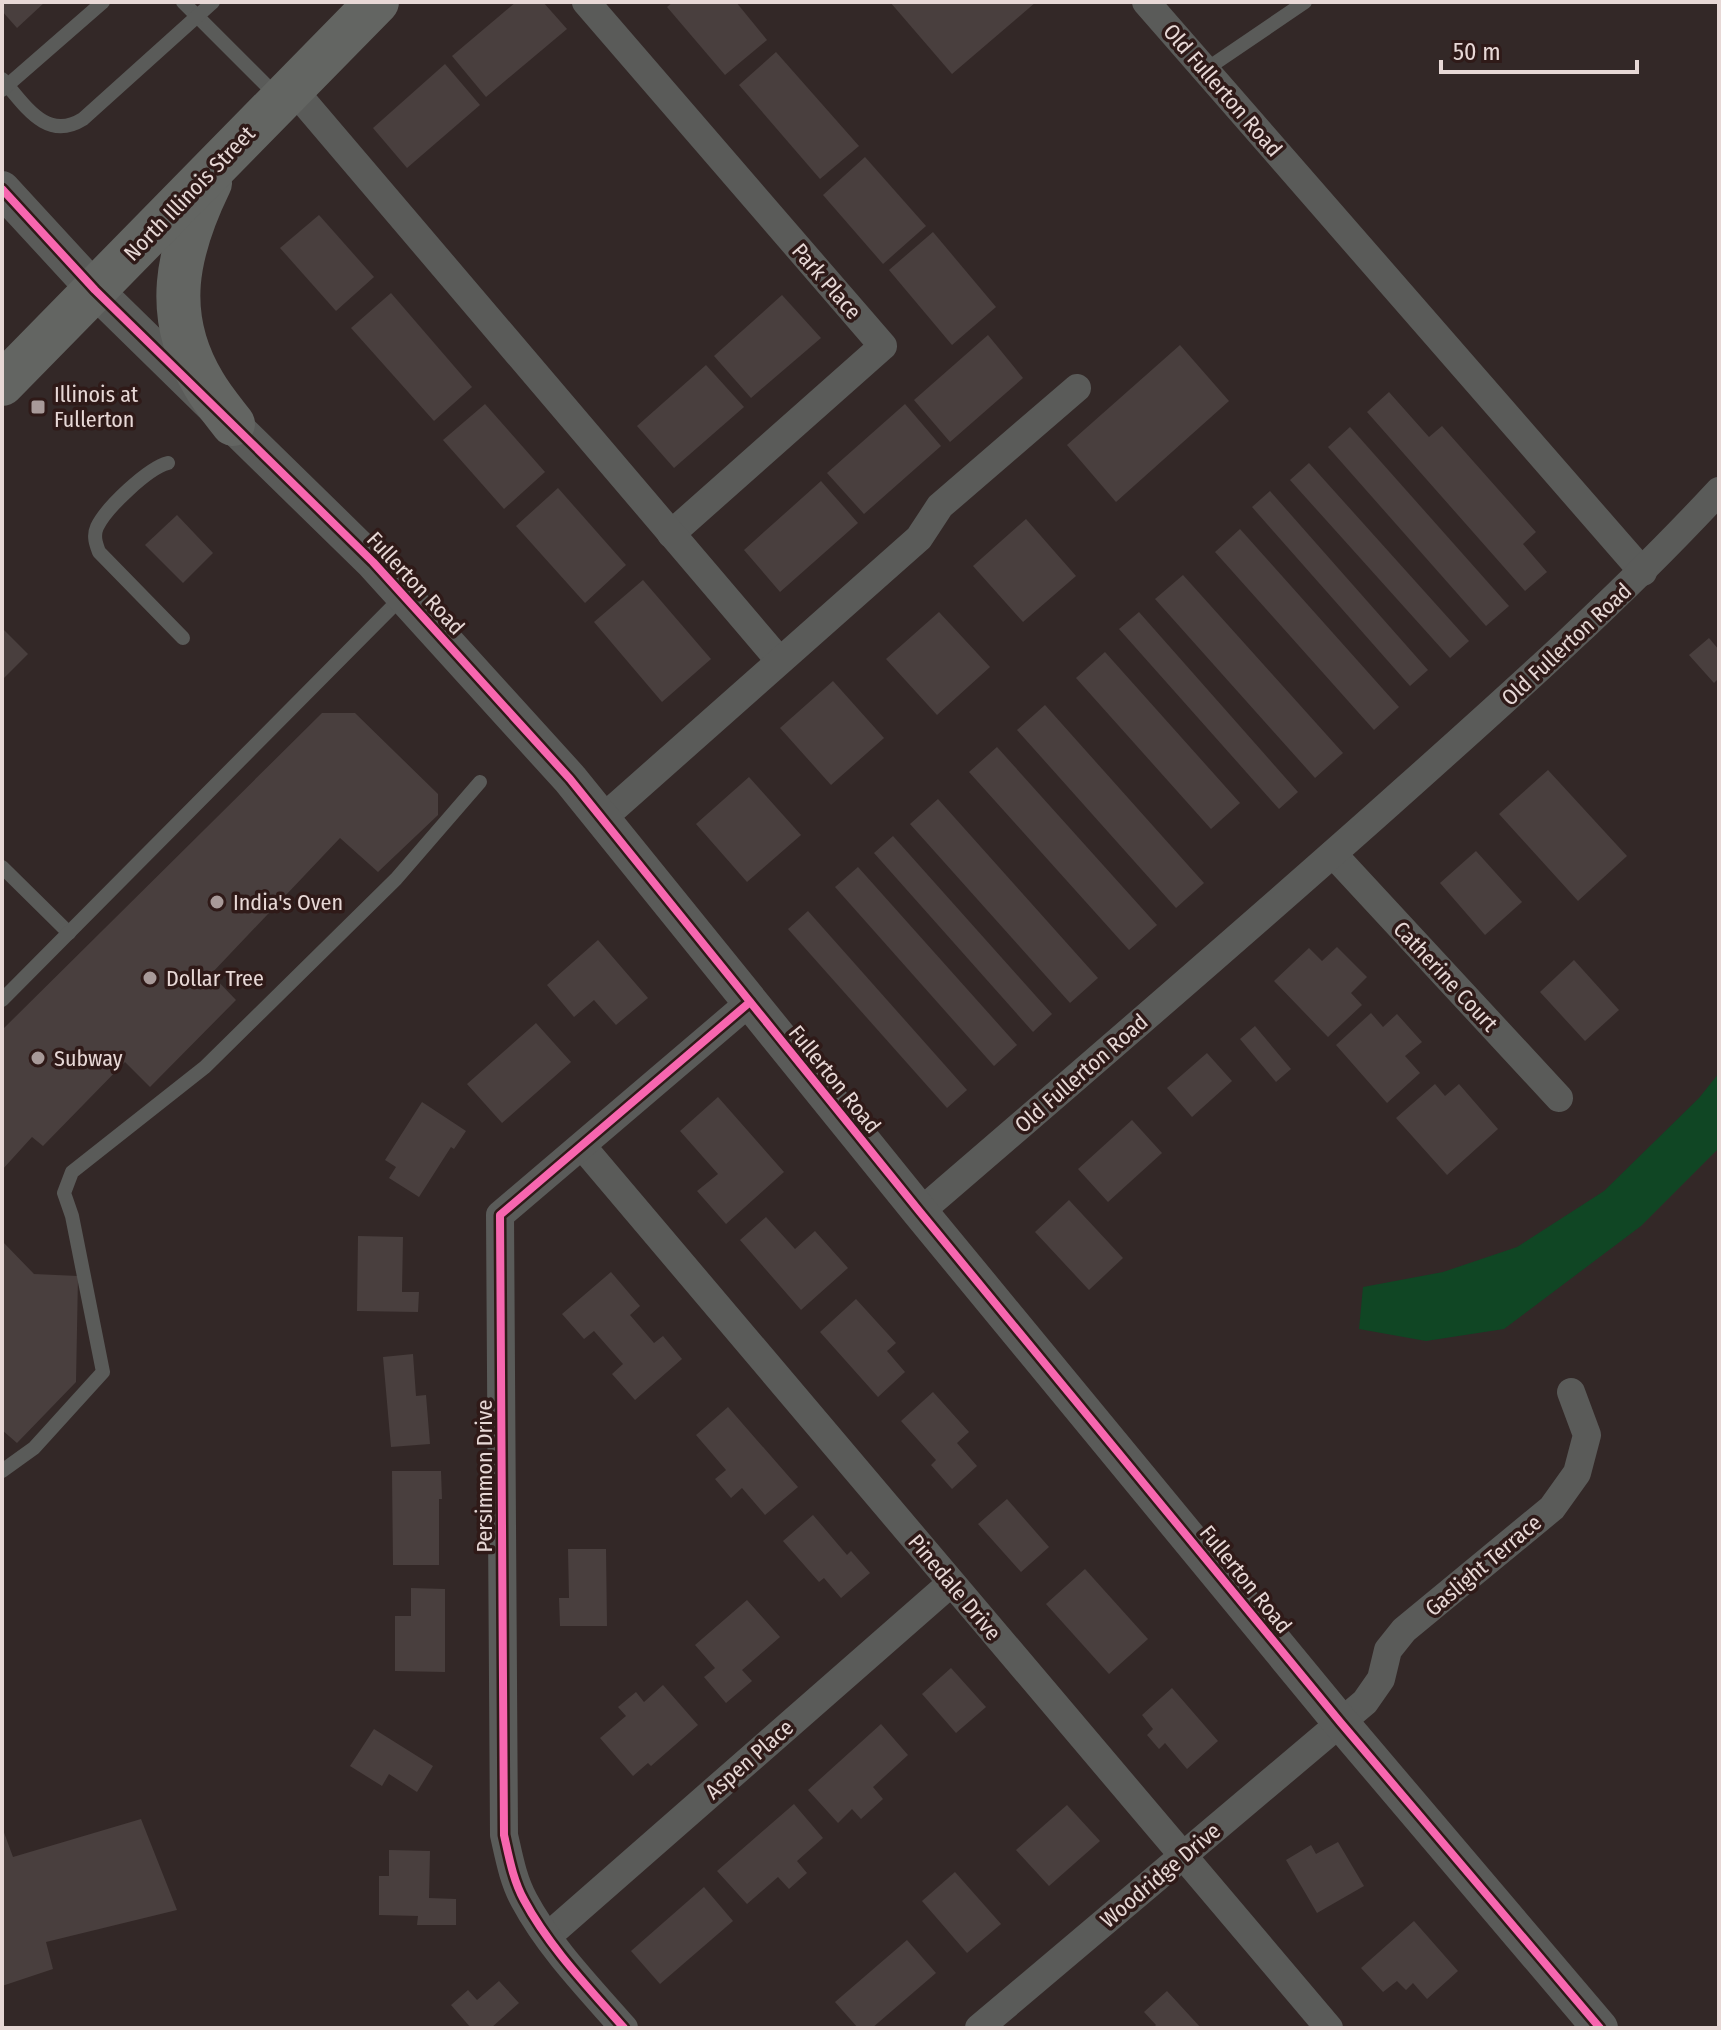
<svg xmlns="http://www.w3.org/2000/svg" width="1721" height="2030" viewBox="0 0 1721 2030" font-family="'Fira Sans Condensed',sans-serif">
<rect width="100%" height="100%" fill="#332827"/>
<path fill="#104624" d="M1719 1073V1148L1641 1226 1504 1329 1426 1341 1359 1329 1363 1287 1443 1272 1517 1247 1604 1191 1699 1098Z"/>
<g fill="#493f3e">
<path d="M2 2H45L17 28 2 11Z"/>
<path d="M516 2H543L567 29 486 97 452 56Z"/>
<path d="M673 2H736L767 40 725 75 667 7Z"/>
<path d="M890 2H1036L952 74Z"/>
<path d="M776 52 859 146 820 179 739 85Z"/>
<path d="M445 64 480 105 407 168 373 128Z"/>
<path d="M865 157 926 226 883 264 823 195Z"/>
<path d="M319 215 374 277 336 311 280 248Z"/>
<path d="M933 232 996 307 952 345 889 270Z"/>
<path d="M391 293 472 387 434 421 351 328Z"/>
<path d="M782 295 821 338 751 398 714 356Z"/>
<path d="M988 335 1023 378 950 442 914 400Z"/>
<path d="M1180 345 1229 401 1116 502 1067 445Z"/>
<path d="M706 365 744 407 674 468 637 426Z"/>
<path d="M1389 392 1429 437 1442 426 1536 532 1523 544 1547 572 1525 591 1367 412Z"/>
<path d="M485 404 545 472 504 509 443 440Z"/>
<path d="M905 404 941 446 864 514 827 473Z"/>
<path d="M1350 427 1509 606 1486 626 1328 447Z"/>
<path d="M1309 463 1469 641 1450 658 1290 480Z"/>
<path d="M821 481 858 523 780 592 744 550Z"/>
<path d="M558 488 626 565 585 603 516 526Z"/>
<path d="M1270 491 1428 670 1410 686 1252 507Z"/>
<path d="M177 515 213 553 183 583 145 545Z"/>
<path d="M1026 519 1076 576 1023 622 973 566Z"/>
<path d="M1240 529 1399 707 1374 730 1215 552Z"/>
<path d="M1183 575 1343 753 1315 778 1155 599Z"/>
<path d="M643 580 711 659 662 702 594 622Z"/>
<path d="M939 612 990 667 937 715 886 659Z"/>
<path d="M1139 612 1298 792 1279 809 1119 629Z"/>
<path d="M2 628 28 654 2 680Z"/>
<path d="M1709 638 1719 650V678L1714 683 1689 655Z"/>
<path d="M1105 652 1240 803 1211 829 1076 678Z"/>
<path d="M833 681 884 738 831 785 780 728Z"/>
<path d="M1045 705 1204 883 1176 908 1017 730Z"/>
<path d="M322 713H355L438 794V815L378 872 340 838 211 974 236 1000 150 1087 125 1062 43 1146 32 1137 2 1170V1030Z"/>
<path d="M997 747 1157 925 1129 950 969 772Z"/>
<path d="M1548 770 1627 856 1578 901 1499 814Z"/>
<path d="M749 777 801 835 747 882 696 824Z"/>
<path d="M938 799 1098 978 1070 1003 910 824Z"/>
<path d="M893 836 1052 1014 1033 1032 874 853Z"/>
<path d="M1476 851 1522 902 1485 935 1440 883Z"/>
<path d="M858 867 1017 1045 994 1066 835 887Z"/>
<path d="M808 911 967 1090 947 1108 788 929Z"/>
<path d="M598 940 648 998 616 1025 594 1000 574 1017 547 985Z"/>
<path d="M1337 947 1367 977 1351 993 1362 1005 1328 1037 1274 981 1309 948 1322 961Z"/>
<path d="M1574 960 1619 1010 1585 1041 1540 992Z"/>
<path d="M1371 1013 1383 1027 1397 1014 1422 1042 1405 1056 1420 1073 1387 1103 1336 1045Z"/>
<path d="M536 1023 571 1062 502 1123 467 1084Z"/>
<path d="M1255 1026 1291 1069 1276 1082 1240 1039Z"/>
<path d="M1207 1053 1232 1081 1192 1117 1167 1088Z"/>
<path d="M1435 1084 1445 1096 1459 1084 1498 1129 1447 1175 1396 1118Z"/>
<path d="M718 1097 784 1172 726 1224 697 1191 718 1174 680 1131Z"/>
<path d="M422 1102 466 1131 454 1149 451 1147 419 1197 389 1178 396 1167 385 1160Z"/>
<path d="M1132 1120 1162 1153 1108 1202 1078 1169Z"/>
<path d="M1069 1200 1123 1258 1089 1290 1035 1232Z"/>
<path d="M766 1217 795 1249 815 1231 848 1268 801 1310 740 1240Z"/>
<path d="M358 1236 403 1237 402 1292H419L418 1312 357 1311Z"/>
<path d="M2 1241 34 1274 78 1276 76 1382 17 1443 2 1430Z"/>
<path d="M611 1272 640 1306 630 1315 654 1343 663 1336 682 1359 635 1400 612 1374 623 1364 594 1331 584 1339 562 1314Z"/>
<path d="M856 1299 896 1343 887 1351 905 1372 878 1397 820 1332Z"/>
<path d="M413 1354 416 1396 426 1395 430 1444 391 1447 383 1357Z"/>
<path d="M933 1392 969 1432 957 1443 977 1466 952 1489 931 1465 936 1460 901 1421Z"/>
<path d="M728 1407 798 1487 765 1515 742 1488 731 1498 715 1479 726 1470 696 1435Z"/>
<path d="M392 1471H441L442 1499H439V1565H393Z"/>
<path d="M1007 1499 1049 1547 1021 1572 978 1524Z"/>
<path d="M813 1515 847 1555 851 1551 870 1573 841 1598 824 1578 819 1582 783 1541Z"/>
<path d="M568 1549H606L607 1626H560L559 1598H569Z"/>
<path d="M1085 1569 1148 1639 1109 1674 1046 1604Z"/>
<path d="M411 1588 445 1589V1672L395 1671V1616H411Z"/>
<path d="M747 1600 780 1637 742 1670 752 1681 726 1703 704 1677 715 1668 695 1645Z"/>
<path d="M951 1668 986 1707 956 1733 922 1694Z"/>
<path d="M663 1685 698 1725 651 1766 648 1763 633 1776 600 1738 626 1716 618 1707 636 1692 644 1702Z"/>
<path d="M1172 1688 1218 1741 1187 1769 1165 1743 1159 1749 1147 1735 1153 1729 1142 1715Z"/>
<path d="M881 1724 908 1755 873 1787 883 1799 861 1819 852 1809 838 1823 808 1790Z"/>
<path d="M374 1729 433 1766 417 1792 389 1774 382 1786 350 1766Z"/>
<path d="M794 1804 823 1838 797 1861 807 1873 789 1889 778 1877 747 1904 717 1871Z"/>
<path d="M1067 1805 1100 1841 1049 1886 1016 1850Z"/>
<path d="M141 1819 177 1910 46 1942 53 1969 2 1986V1827L13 1857Z"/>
<path d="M1338 1842 1364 1886 1317 1913 1286 1860 1311 1845 1316 1854Z"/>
<path d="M389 1850 430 1851 429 1898 456 1899V1925H417L418 1916 379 1915V1876H389Z"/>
<path d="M955 1872 1001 1924 967 1953 922 1901Z"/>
<path d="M704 1887 733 1921 660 1984 631 1951Z"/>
<path d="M1414 1921 1458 1971 1427 1999 1413 1983 1406 1990 1397 1981 1383 1992 1361 1968Z"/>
<path d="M907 1940 936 1973 872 2028H858L835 2002Z"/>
<path d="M499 1981 519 2003 491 2028H471L451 2005 468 1990 477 2000Z"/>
<path d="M1167 1991 1201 2028H1153L1156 2025 1144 2012Z"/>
</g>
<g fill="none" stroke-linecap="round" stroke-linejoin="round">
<g stroke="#5a5b59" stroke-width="14">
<path d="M183 2 279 98"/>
<path d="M1205 70 1305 2"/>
<path d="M2 79C25 105 46 142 83 119L213 2"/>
<path d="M2 90 103 2"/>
<path d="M168 463C148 468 106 508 97 527 93 536 96 544 99 552L183 638"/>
<path d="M2 867 69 933"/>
<path d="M2 1000 403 596"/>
<path d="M2 1471 34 1448 103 1372 72 1216 64 1193 72 1172 205 1067 396 879 480 782"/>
</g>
<g stroke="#5a5b59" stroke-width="28">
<path d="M586 2 883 346 671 534"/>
<path d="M1146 2 1643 572"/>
<path d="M292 88 779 660"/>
<path d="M603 818 919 538 940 506 1077 388"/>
<path d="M1333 854 1559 1098"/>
<path d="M582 1146 1329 2028"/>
<path d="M920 1212C1077 1077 1235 941 1390 803 1503 702 1616 602 1719 491"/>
<path d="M548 1936 951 1583"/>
<path d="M624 2028C589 1988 549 1947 524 1900 513 1880 509 1857 504 1835L500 1215 750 1002"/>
<path d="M979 2028 1365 1702 1381 1679 1388 1650 1404 1630 1552 1508 1577 1473 1587 1435 1571 1392"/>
</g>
<path stroke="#5a5b59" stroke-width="36" d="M2 189 95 290 373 562 570 779 920 1212 1341 1723 1600 2028"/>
<g stroke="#636562" stroke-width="44">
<path d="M210 183C177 251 162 315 204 384 212 398 223 411 233 424"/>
<path d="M2 384 377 2"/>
</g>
<g stroke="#2f1a18" stroke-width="13">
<g id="cycleway">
<path d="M2 189 95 290 373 562 570 779 920 1212 1341 1723 1600 2028"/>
<path d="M624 2028C589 1988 549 1947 524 1900 513 1880 509 1857 504 1835L500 1215 750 1002"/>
</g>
</g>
<use href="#cycleway" stroke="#f766af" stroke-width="8"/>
</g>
<g fill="#a89a99" stroke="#2f1a18" stroke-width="3">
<rect x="30" y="399" width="16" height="16" rx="4"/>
<circle cx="217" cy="902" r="8"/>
<circle cx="150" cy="978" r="8"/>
<circle cx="38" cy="1058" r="8"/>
</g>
<g text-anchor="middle" stroke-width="7" stroke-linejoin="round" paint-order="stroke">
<g font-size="22" fill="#e7d8d6" stroke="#2f1a18">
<text transform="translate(1223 90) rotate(49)" y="8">Old Fullerton Road</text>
<text transform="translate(189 193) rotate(-46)" y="8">North Illinois Street</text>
<text transform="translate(827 281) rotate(49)" y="8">Park Place</text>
<text transform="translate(416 583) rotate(47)" y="8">Fullerton Road</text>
<text transform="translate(1566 644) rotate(-43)" y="8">Old Fullerton Road</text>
<text transform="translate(1446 976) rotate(47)" y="8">Catherine Court</text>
<text transform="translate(1081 1073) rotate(-41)" y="8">Old Fullerton Road</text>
<text transform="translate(835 1079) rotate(51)" y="8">Fullerton Road</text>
<text transform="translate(484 1476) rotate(-90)" y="8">Persimmon Drive</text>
<text transform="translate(1483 1565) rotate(-40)" y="8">Gaslight Terrace</text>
<text transform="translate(1246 1579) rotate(51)" y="8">Fullerton Road</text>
<text transform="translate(955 1587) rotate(50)" y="8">Pinedale Drive</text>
<text transform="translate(749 1759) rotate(-41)" y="8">Aspen Place</text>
<text transform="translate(1160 1875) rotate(-40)" y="8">Woodridge Drive</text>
</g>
<g font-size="22" fill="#e7d8d6" stroke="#2f1a18" text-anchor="start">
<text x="54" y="402">Illinois at<tspan x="54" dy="25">Fullerton</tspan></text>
<text x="233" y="910">India's Oven</text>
<text x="166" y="986">Dollar Tree</text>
<text x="54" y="1066">Subway</text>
</g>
</g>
<rect width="1721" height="2030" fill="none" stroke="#e7d8d6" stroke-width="8"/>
<path d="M1441 60v12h196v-12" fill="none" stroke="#e7d8d6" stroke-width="4"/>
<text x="1453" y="60" font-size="24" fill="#e7d8d6" stroke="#2f1a18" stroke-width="6" paint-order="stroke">50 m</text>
</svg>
